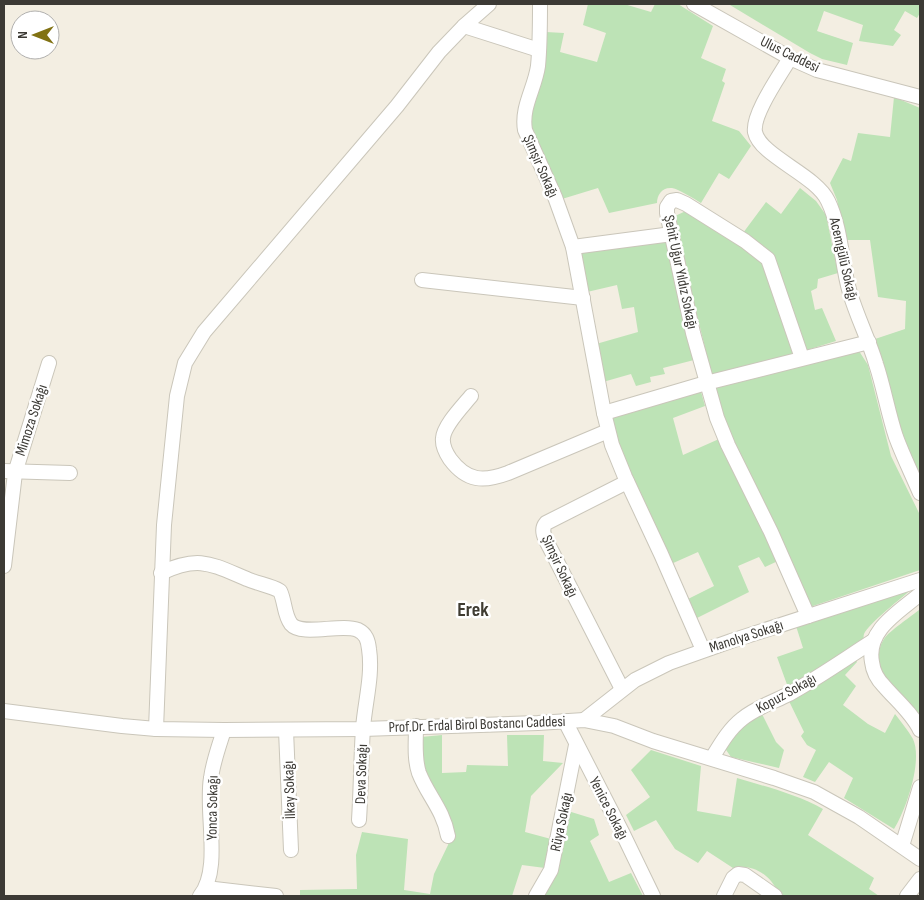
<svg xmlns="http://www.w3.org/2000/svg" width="924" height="900" viewBox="0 0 924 900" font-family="'Sofia Sans Condensed',sans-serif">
<rect width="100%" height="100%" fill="#f3eee2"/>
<g fill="#bde3b6">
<path d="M588 4H624L651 12 655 4H678L713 26 701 58 726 69 722 81 725 83 712 121 739 131 751 146 729 179 719 173 701 203C694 199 679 189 672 188 662 187 657 195 657 203L609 213 598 188 562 199 531 131 528 115 546 32 564 33 560 52 597 62 606 33 583 25Z"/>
<path d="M730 4H919L920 13 917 18 905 11 894 30 901 35 893 46 859 41 863 25 824 11 817 31 853 43 847 65 822 59 810 53 730 5Z"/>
<path d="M894 97 920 108V478L902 432 875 339 905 329 906 301 878 297 870 240H845L837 200 830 183 843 158 851 161 858 133 890 137Z"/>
<path d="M800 188 816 201 826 215 838 273 818 279 817 288 811 291 815 310 822 308 836 341 807 350 775 265 743 233 766 202 781 214Z"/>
<path d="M688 210 761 256 795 356 712 376 675 226V216Z"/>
<path d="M667 240 694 360 663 368 665 374 650 377 651 382 636 386 631 374 603 382 596 344 638 332 634 307 622 309 617 285 587 292 578 253Z"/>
<path d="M859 351 868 365 891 456 920 515V570L810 607 724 425 712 385Z"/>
<path d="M700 388 705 406 673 418 683 455 719 439 780 560 765 567 759 557 738 566 749 592 695 619 686 600 714 586 698 552 671 564 619 449 611 416Z"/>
<path d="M913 588C903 597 869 623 864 634 863 637 864 639 864 642L789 690 777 657 803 648 796 626Z"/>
<path d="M920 609V717C902 698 865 669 884 639 889 631 912 616 920 609Z"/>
<path d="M854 656 857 662 845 675 856 686 843 705 868 724 885 733 895 714C901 722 908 730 913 739 923 761 906 810 894 829L844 798 853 778 829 762 815 782 803 777 816 750 807 745 801 736 804 732 788 699Z"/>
<path d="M762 714 776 742 784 750 779 768 731 757 724 747 741 726Z"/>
<path d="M442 735V773L466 772 467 765 508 766 507 735H544L543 761 563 763 531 796 525 832 551 839 545 868 522 865 512 896H300V890L357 889 356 855 362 832 408 839 404 890 430 894 434 874 448 845 451 833 423 765 421 737Z"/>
<path d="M651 750 701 766 697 811 731 817 737 778C767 787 796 794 823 809L808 835 874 878 869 889 879 896H785C778 892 775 886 771 881 762 870 746 864 733 868L707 851 698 863 675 849 656 820 634 831 626 815 650 797 631 770Z"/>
<path d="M568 811 594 819 599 835 590 841 609 882 631 873 643 896H542Z"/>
</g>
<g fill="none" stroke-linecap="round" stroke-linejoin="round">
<g stroke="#cac6ba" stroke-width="16">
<g id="minor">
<path d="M540 4C540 24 540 46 538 66 535 88 521 107 525 130L555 197 573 247 604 413 612 445 625 477 661 554 703 650"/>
<path d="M694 4 790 58 817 70 920 97"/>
<path d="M464 26 539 50"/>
<path d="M790 58C781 74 752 114 755 132 760 156 816 175 828 201 842 230 841 263 850 293 857 317 869 340 876 364 884 388 888 413 896 437 903 456 912 474 920 493"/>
<path d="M573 247 672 234"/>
<path d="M422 280 583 298"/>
<path d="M802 358 768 259 745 241 686 204 677 200 671 201 667 207V213L693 333 717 418 728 445 771 532 808 616"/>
<path d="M471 396C463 406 444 425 443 438 442 446 446 453 450 459 467 482 484 482 508 473L608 431"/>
<path d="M604 413 706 383 869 342"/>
<path d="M4 471 70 473"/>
<path d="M4 566 15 473 49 363"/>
<path d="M161 573C199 555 211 564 247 579 258 584 270 585 280 591 285 601 284 615 291 624 302 637 341 623 358 630 366 634 368 640 369 649 373 675 365 702 363 728 361 759 361 789 359 820"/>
<path d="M920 594C899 612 866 630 872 662 873 671 877 679 884 686 896 700 912 713 920 730"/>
<path d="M622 689 551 550C547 542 539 531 546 523L627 482"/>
<path d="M4 711 122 726 156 729 224 730 363 729 538 723 584 720 614 726 653 741 774 778 814 792 859 817 920 859"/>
<path d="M584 720 635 680 669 663 731 641 920 580"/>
<path d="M565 721 623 834 653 896"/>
<path d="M416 726C416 742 414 758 419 773 428 796 443 809 448 836"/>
<path d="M156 729 164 525 177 396 185 363 204 332 397 106 439 52 464 26 489 4"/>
<path d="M286 730 291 850"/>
<path d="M712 758C720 745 729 729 742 719 755 708 773 702 789 694 818 678 845 659 873 641"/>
<path d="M902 846 920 787"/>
<path d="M206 888 276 896"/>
<path d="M200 896C222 869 205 812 211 778 213 762 219 746 224 730"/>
<path d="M536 896 551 870 576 745"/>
<path d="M724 896 733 878 738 874 745 875 775 896"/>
<path d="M907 896 920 879"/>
</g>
</g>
<use href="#minor" stroke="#fff" stroke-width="14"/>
</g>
<g text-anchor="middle" stroke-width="5" stroke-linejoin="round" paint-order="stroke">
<g font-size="15" fill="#3c3a35" stroke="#fff">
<text transform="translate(790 54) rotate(26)" y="5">Ulus Caddesi</text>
<text transform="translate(541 166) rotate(66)" y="5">Şimşir Sokağı</text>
<text transform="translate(844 259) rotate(77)" y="5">Acemgülü Sokağı</text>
<text transform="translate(681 272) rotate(78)" y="5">Şehit Uğur Yıldız Sokağı</text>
<text transform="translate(31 420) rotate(-72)" y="5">Mimoza Sokağı</text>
<text transform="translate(560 566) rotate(65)" y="5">Şimşir Sokağı</text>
<text transform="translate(746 636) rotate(-18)" y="5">Manolya Sokağı</text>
<text transform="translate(786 693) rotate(-29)" y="5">Kopuz Sokağı</text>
<text transform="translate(477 724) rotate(-2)" y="5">Prof.Dr. Erdal Birol Bostancı Caddesi</text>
<text transform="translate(361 774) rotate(-88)" y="5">Deva Sokağı</text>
<text transform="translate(289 790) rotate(-92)" y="5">İlkay Sokağı</text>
<text transform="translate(212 808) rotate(-89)" y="5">Yonca Sokağı</text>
<text transform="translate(609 808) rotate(63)" y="5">Yenice Sokağı</text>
<text transform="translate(561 822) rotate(-78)" y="5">Rüya Sokağı</text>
</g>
<g font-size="20" font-weight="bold" fill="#3f3c32" stroke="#fff">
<text x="473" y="616">Erek</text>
</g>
</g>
<rect width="924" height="900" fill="none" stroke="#3c3a35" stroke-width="10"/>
<g transform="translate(35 35) rotate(270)"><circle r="24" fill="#ffffff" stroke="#b1b0ae"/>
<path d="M0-4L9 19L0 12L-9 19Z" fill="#817213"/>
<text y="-8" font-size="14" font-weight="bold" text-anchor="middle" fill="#3c3a35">N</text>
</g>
</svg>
